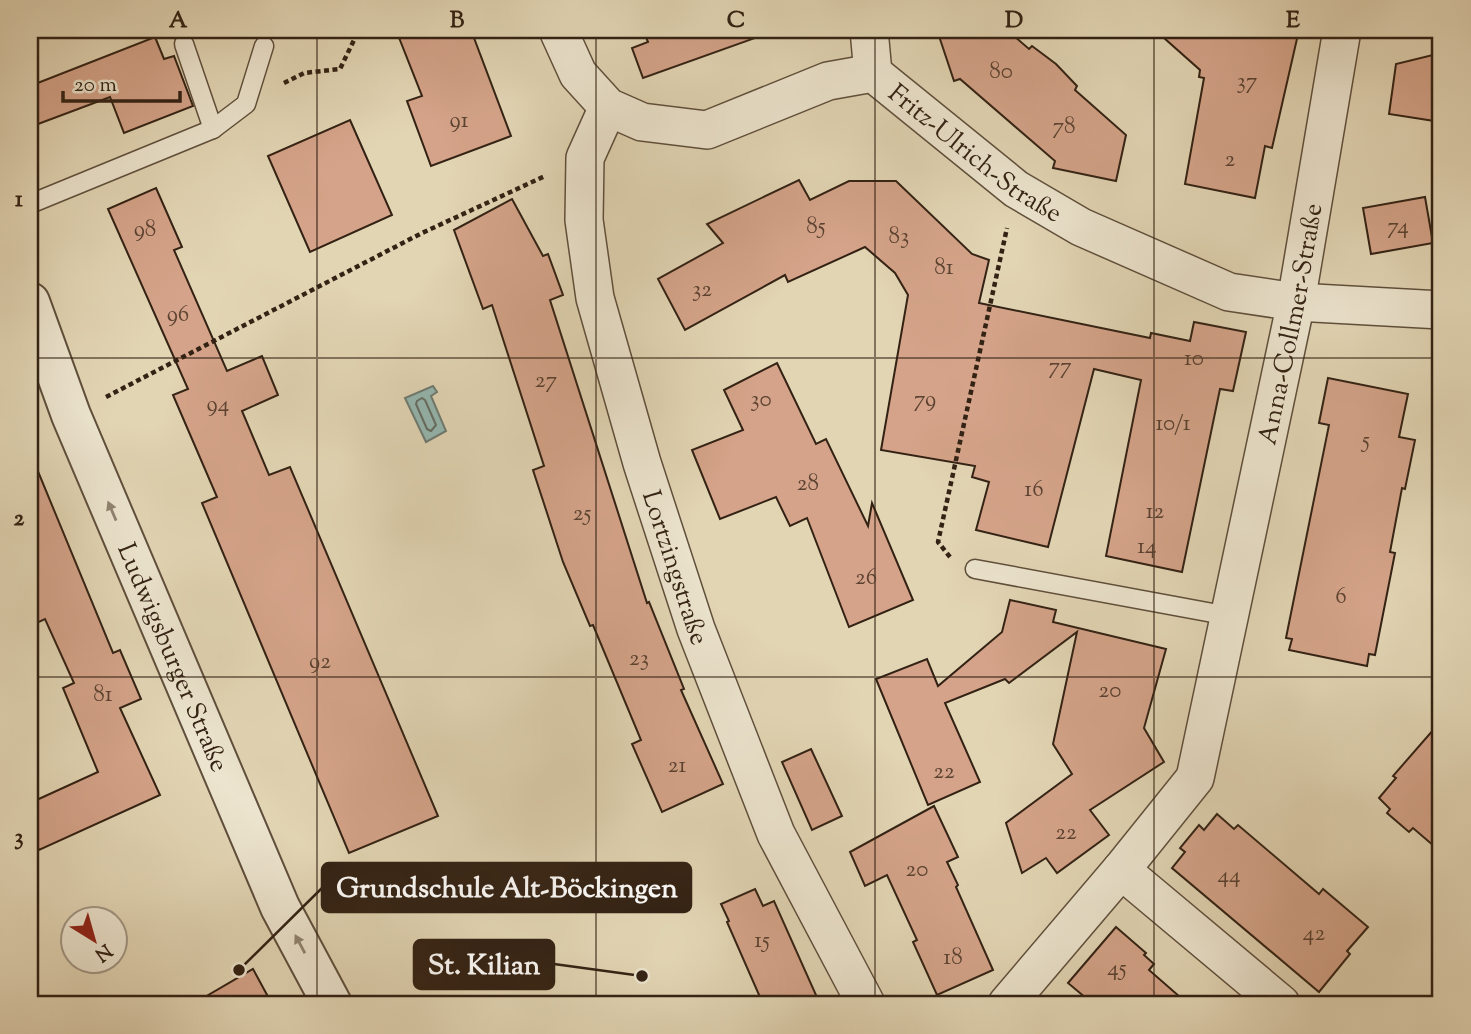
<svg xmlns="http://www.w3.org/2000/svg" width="1471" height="1034" viewBox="0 0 1471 1034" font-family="'Sorts Mill Goudy',serif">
<rect width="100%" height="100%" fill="#e2d5b4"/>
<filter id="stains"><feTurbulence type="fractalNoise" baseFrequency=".00286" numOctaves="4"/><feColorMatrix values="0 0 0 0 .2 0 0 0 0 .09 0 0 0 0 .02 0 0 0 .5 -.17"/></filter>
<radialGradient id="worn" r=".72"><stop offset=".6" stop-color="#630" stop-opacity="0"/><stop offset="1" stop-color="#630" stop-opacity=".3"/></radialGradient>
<path fill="#95b8b2" stroke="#6e7c73" stroke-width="2" d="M433 386 437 392 431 396 446 431 426 442 405 398Z"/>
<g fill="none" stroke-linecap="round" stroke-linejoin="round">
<path stroke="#646d63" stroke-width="2" d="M422 398 425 400 436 425 431 431 427 429 416 404 417 401Z"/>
</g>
<g fill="#d4a389" stroke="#332214" stroke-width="2">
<path d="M396 30H471L511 136 431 166 407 101 422 96Z"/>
<path d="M643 30H765L766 34 643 78 632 48 648 42Z"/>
<path d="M937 30H1007L1029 49 1032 46 1056 64 1077 86 1075 90 1126 135 1116 181 1053 168 1055 161 960 79 954 81Z"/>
<path d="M1155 30H1299L1272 148 1265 146 1255 198 1185 184 1204 78 1199 77 1200 70Z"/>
<path d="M155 37 164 59 174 56 193 106 124 133 110 97 30 127V86Z"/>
<path d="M1441 53V122L1389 114 1396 64Z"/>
<path d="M350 120 392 215 310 252 268 156Z"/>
<path d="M799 180 810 200 849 181H896L972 254 989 260 979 303 1150 338 1151 333 1190 341 1194 322 1246 332 1233 391 1220 389 1182 572 1106 556 1141 380 1094 369 1048 547 976 530 989 482 972 477 975 466 881 450 908 295 895 273 865 247 788 282 785 275 685 330 658 279 723 243 707 224Z"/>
<path d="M156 188 182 247 174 250 227 371 262 356 278 395 242 411 269 475 290 467 438 816 349 853 202 503 217 497 173 395 188 389 108 209Z"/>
<path d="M1425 197 1433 243 1371 254 1363 208Z"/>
<path d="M512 199 543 256 548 254 563 295 550 300 647 603 649 602 684 689 681 690 723 784 662 812 632 744 641 740 593 625 590 626 563 562 533 470 544 466 492 305 483 309 454 230Z"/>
<path d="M777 363 816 444 826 439 868 526 872 503 913 600 849 627 807 518 790 526 776 497 720 519 692 450 743 430 724 390Z"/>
<path d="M1328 378 1408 394 1399 437 1415 440 1405 489 1402 488 1390 552 1395 553 1375 655 1369 654 1367 666 1289 650 1292 639 1286 638 1329 425 1319 423Z"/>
<path d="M30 452 113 653 120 650 141 699 120 708 160 795 39 850 30 830V803L98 772 63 688 74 683 45 619 30 626Z"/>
<path d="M1010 600 1056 610 1053 622 1166 649 1144 728 1164 762 1090 810 1109 835 1057 873 1046 858 1022 873 1006 823 1072 774 1053 744 1077 632 1009 683 1005 679 945 703 980 782 928 805 876 679 927 659 938 686 1002 632Z"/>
<path d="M1441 721V852L1413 828 1409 832 1387 813 1390 809 1379 798 1396 778 1393 776Z"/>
<path d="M811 749 842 816 812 830 782 762Z"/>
<path d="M934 806 958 857 947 862 958 885 956 887 993 970 937 995 913 942 917 940 887 875 865 886 850 852Z"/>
<path d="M1217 814 1234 829 1238 825 1319 894 1323 889 1368 927 1347 951 1350 954 1319 992 1172 868 1185 852 1180 848 1199 825 1204 830Z"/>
<path d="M755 889 763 906 774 901 820 1004H763L727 922 729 921 721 904Z"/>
<path d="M1116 927 1146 953 1144 955 1154 964 1149 970 1188 1004H1093L1068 983Z"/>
<path d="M253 969 272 1004H193Z"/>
</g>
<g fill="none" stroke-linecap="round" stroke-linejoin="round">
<g stroke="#5f4f3c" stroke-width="21">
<g id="service">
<path d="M184 44 213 129"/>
<path d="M30 204 213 129 246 104 264 46"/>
<path d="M975 569 1229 616"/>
</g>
</g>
<g stroke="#5f4f3c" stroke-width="40">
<g id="minor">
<path id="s1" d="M558 30 578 74 608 107 642 122 707 130 828 81 873 73 1016 189 1081 227 1229 292 1296 302 1441 310"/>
<path d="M869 30 873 73"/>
<path id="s2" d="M608 107 585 158 584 220 595 298 642 463 696 629 776 834 866 1004"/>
<path d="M1121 870 1281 1004"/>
<path id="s3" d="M1007 1004 1121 870 1195 778 1296 302 1342 30"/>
</g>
</g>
<g stroke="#5f4f3c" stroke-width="42">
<g id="tertiary">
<path id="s4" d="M30 302 71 415 280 907 332 1004"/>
</g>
</g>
<g stroke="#332214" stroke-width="4.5" stroke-dasharray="5 3.5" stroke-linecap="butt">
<path d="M284 83 304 73 340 69 354 40 351 30"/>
<path d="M106 397 420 234 545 176"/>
<path d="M950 557 938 542 1007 228"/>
</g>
<use href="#service" stroke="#ece4ce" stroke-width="18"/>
<use href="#minor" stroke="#ece4ce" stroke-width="37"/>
<use href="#tertiary" stroke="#ece4ce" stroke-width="38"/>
</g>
<defs><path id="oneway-solid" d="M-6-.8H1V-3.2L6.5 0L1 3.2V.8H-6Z" transform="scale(1.75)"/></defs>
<g fill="#908371">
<use href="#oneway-solid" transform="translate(112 511) rotate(-113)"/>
<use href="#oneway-solid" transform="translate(300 944) rotate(-118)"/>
</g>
<path fill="none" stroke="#332214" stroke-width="2" stroke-opacity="0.55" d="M317 30V1004M596 30V1004M875 30V1004M1154 30V1004M30 358H1441M30 677H1441"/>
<g text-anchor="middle" stroke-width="5" stroke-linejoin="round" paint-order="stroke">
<g font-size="23" fill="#5b4231">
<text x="1001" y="78">80</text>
<text x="1247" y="88">37</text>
<text x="459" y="127">91</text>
<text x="1064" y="133">78</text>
<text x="1230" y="166">2</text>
<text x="816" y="233">85</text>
<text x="1398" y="233">74</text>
<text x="145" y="236">98</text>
<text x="899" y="243">83</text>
<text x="944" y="274">81</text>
<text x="702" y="296">32</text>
<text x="178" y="321">96</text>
<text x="1194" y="365">10</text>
<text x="1060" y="373">77</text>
<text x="546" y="387">27</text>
<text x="761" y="406">30</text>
<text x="925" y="406">79</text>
<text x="218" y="411">94</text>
<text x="1173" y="430">10/1</text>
<text x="1366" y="447">5</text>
<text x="808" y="490">28</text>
<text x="1034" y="496">16</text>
<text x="1155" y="518">12</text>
<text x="582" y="520">25</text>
<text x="1147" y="553">14</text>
<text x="866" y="584">26</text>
<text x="1341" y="603">6</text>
<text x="639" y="665">23</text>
<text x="320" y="668">92</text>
<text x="1110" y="697">20</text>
<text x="103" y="701">81</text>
<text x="677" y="772">21</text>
<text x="944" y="778">22</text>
<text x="1066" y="839">22</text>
<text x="917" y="876">20</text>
<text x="1229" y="882">44</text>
<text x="1314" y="940">42</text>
<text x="762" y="947">15</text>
<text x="953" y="964">18</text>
<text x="1117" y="975">45</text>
</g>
<g font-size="26" fill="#332214" stroke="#ece4ce">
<text dy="9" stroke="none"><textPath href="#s1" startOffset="502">Fritz-Ulrich-Straße</textPath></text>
<text dy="9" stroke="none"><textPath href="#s3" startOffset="758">Anna-Collmer-Straße</textPath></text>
<text dy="9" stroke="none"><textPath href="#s2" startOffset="478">Lortzingstraße</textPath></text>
<text dy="9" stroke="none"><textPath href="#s4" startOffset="383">Ludwigsburger Straße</textPath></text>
</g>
</g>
<path fill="none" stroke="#332214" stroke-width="2.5" d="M239 970L322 888M642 976L554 964"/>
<g fill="#332214" stroke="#ece4ce" stroke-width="2.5">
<circle cx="239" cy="970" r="7"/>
<circle cx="642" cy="976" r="7"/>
</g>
<g fill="#332214" stroke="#332214" stroke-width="2.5">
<rect x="322" y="863" width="369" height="49" rx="7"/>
<rect x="414" y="940" width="140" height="49" rx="7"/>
</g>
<g font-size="28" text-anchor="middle" font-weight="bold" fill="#fff">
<text x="507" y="897">Grundschule Alt-Böckingen</text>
<text x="484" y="974">St. Kilian</text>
</g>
<rect width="1471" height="1034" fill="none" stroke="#e2d5b4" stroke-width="77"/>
<g transform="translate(94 940) rotate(143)"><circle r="33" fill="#ece4ce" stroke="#a29684" stroke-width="2"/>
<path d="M0-5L12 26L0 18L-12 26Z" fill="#8f2418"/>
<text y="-10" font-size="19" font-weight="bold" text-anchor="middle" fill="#332214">N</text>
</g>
<path d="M63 91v10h117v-10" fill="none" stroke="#332214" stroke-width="3.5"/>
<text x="74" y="91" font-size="21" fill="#332214" stroke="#ece4ce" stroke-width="5" paint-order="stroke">20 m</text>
<rect x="38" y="38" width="1394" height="958" fill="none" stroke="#332214" stroke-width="2.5"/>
<g font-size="23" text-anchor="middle" font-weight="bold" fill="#332214">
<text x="178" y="27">A</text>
<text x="457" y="27">B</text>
<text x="736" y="27">C</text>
<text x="1014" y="27">D</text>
<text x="1293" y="27">E</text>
<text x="19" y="206">1</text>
<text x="19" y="525">2</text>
<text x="19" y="844">3</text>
</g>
<rect width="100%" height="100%" filter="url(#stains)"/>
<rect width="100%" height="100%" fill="url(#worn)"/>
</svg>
